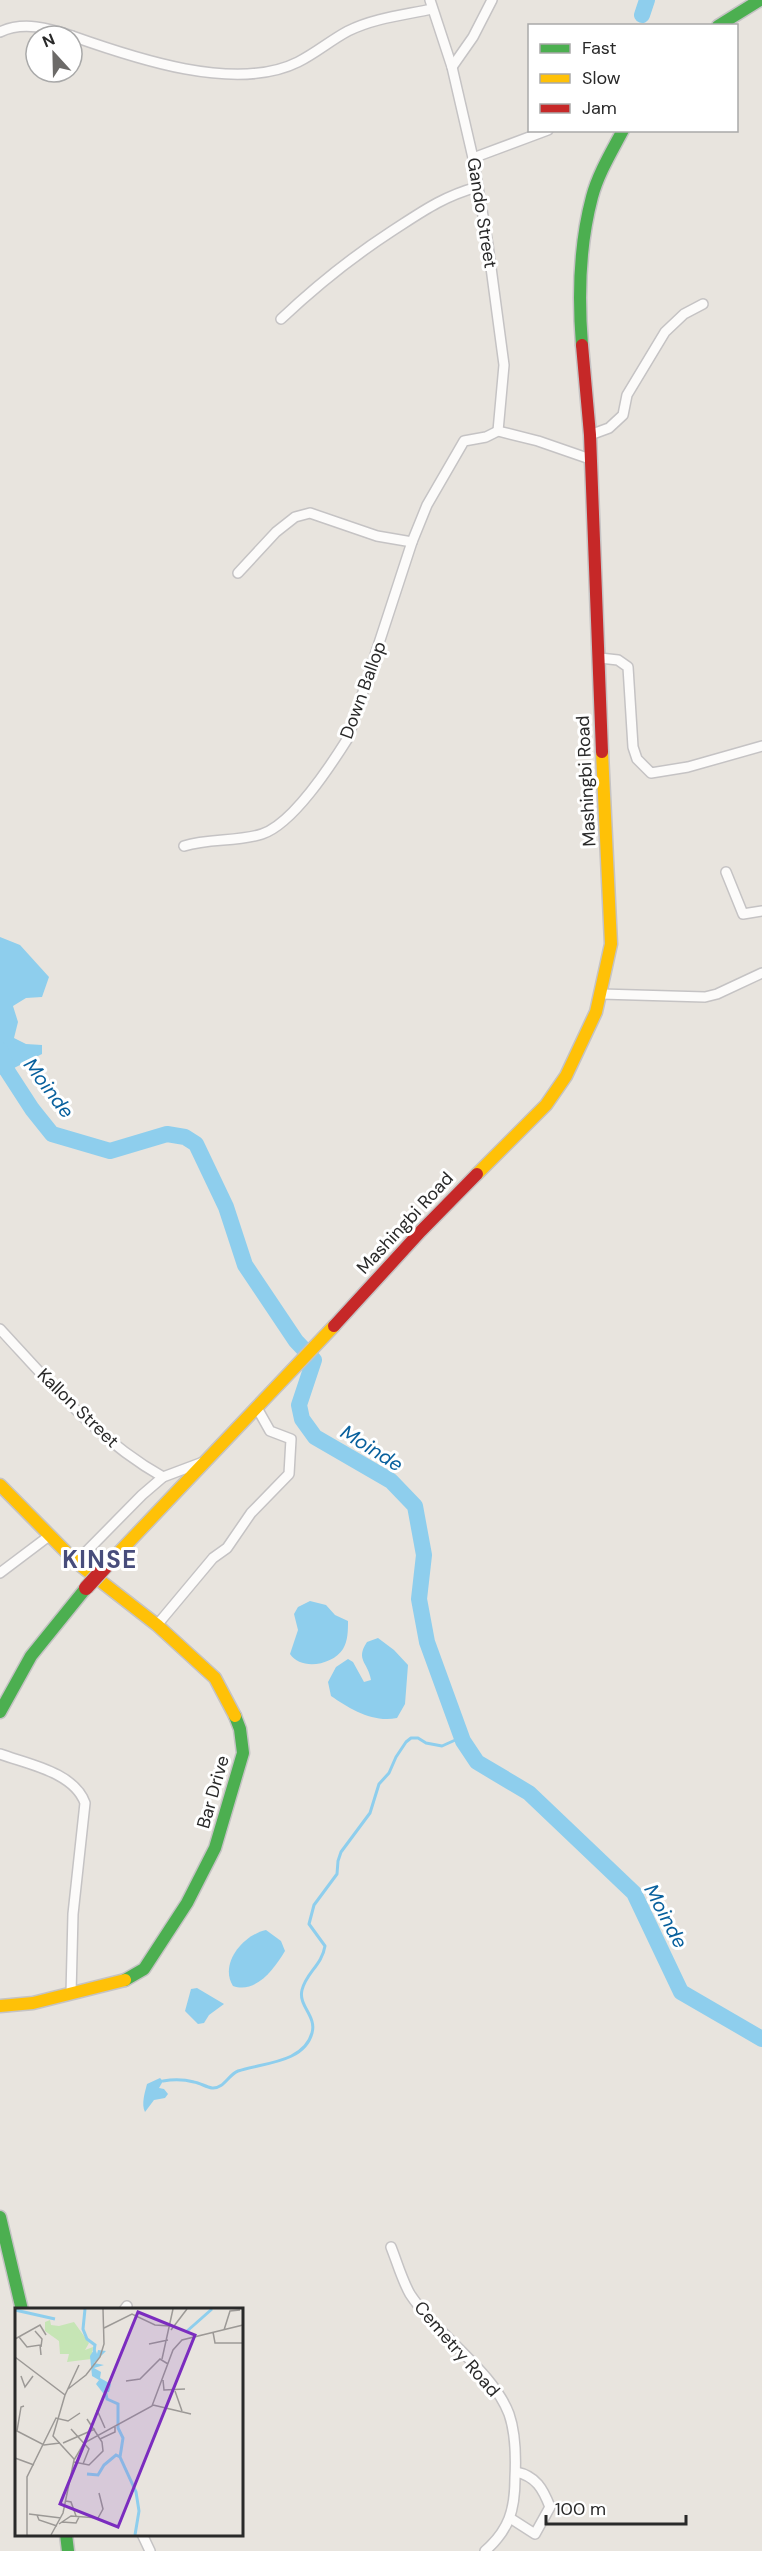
<svg xmlns="http://www.w3.org/2000/svg" width="762" height="2551" viewBox="0 0 762 2551" font-family="'DM Sans',sans-serif">
<rect width="100%" height="100%" fill="#e8e4de"/>
<g fill="#8eceed">
<path d="M0 937 20 945 49 977 42 997 26 998 13 1006 18 1022 14 1038 26 1044 42 1045V1054L0 1075Z"/>
<path d="M310 1601 326 1605 335 1615 348 1621C348 1630 348 1641 343 1649 333 1665 301 1671 290 1654L298 1630 294 1614 298 1607Z"/>
<path d="M378 1638 394 1650 408 1665 405 1704 397 1718C373 1723 350 1709 331 1696L328 1682 336 1667 348 1659 353 1662 364 1682 371 1680C368 1662 355 1660 367 1642Z"/>
<path d="M266 1930 281 1941 285 1951C274 1969 256 1994 233 1986 219 1964 243 1935 266 1930Z"/>
<path d="M197 1988 224 2004 209 2015 204 2023 198 2024 185 2011 191 1989Z"/>
<path d="M160 2078 163 2081 159 2088 164 2089 168 2094 165 2098 154 2100 145 2112C141 2104 145 2092 147 2084Z"/>
</g>
<g fill="none" stroke-linecap="round" stroke-linejoin="round">
<path stroke="#8eceed" stroke-width="3" d="M163 2081C174 2079 183 2079 194 2082 200 2083 206 2087 212 2088 224 2089 228 2075 238 2071 262 2063 304 2063 312 2033 317 2016 298 2006 302 1990 306 1973 322 1965 325 1946L309 1924 314 1905 337 1874 338 1861 341 1852 370 1813 379 1784 389 1773 396 1757 406 1742 411 1738H418L426 1743 442 1746 462 1737"/>
<g stroke="#8eceed" stroke-width="16">
<path d="M642 15 647 0"/>
<path d="M0 1050 8 1072 32 1109 52 1134 110 1151 167 1134 185 1137 196 1144 226 1207 245 1265 296 1341 314 1360 299 1405 302 1419 315 1437 391 1481 415 1506 424 1555 419 1599 427 1642 463 1741 477 1762 529 1793 634 1893 681 1992 762 2039"/>
</g>
<g stroke="#c5c3c4" stroke-width="12">
<g id="street">
<path d="M430 0 452 67 473 158 488 245 504 365 498 431"/>
<path d="M0 32C23 21 49 28 72 36"/>
<path d="M72 36C134 58 236 93 298 62 316 53 331 40 348 31 374 18 404 15 432 9"/>
<path d="M452 67 473 37 492 0"/>
<path d="M473 158 548 130"/>
<path d="M281 319C316 286 352 257 392 231 423 211 442 197 477 187"/>
<path d="M590 435 609 428 623 415 627 395 665 332 684 314 703 304"/>
<path d="M238 573 276 532 295 517 310 513 377 536 412 542"/>
<path d="M600 658 618 660 628 667 633 747 637 759 651 773 688 767 762 746"/>
<path d="M184 846C209 838 237 842 262 834 293 824 331 765 348 738L412 542 427 505 464 441 486 437 498 431 538 441 590 459"/>
<path d="M726 872 743 914 762 911"/>
<path d="M601 994 705 997 717 994 762 973"/>
<path d="M0 1329C51 1384 97 1440 163 1477"/>
<path d="M76 1562 142 1495 163 1477 203 1462"/>
<path d="M0 1573 49 1536"/>
<path d="M157 1625 213 1558 227 1548 251 1513 289 1474 291 1439 270 1431 257 1408"/>
<path d="M0 1754C27 1764 74 1772 85 1803L73 1914 71 1994"/>
<path d="M391 2247C397 2262 402 2280 410 2294 436 2334 493 2371 509 2414 516 2434 516 2458 515 2478 515 2510 509 2530 485 2551"/>
<path d="M124 2310 127 2306"/>
<path d="M510 2518 535 2534 550 2507C543 2489 536 2476 516 2472"/>
<path d="M142 2534 150 2551"/>
</g>
</g>
<g stroke="#c5c3c4" stroke-width="15">
<g id="fast">
<path d="M718 26 760 0"/>
<path d="M582 345C578 296 579 246 592 197 598 174 612 151 623 130"/>
<path d="M0 1712 31 1656 86 1588"/>
<path d="M125 1980 144 1969 187 1903 215 1848 243 1753 240 1729 235 1716"/>
<path d="M0 2217 22 2310"/>
<path d="M66 2534 68 2551"/>
</g>
</g>
<g stroke="#c5c3c4" stroke-width="15">
<g id="slow">
<path d="M477 1174 546 1105 566 1076 596 1012 611 944 602 752"/>
<path d="M0 1485 76 1562 157 1625 215 1678 235 1716"/>
<path d="M107 1565 334 1326"/>
<path d="M0 2006 33 2003 125 1980"/>
</g>
</g>
<g stroke="#c5c3c4" stroke-width="15">
<g id="jam">
<path d="M582 345 590 435 602 752"/>
<path d="M334 1326 421 1231 477 1174"/>
</g>
</g>
<use href="#street" stroke="#fcfbfa" stroke-width="9"/>
<use href="#fast" stroke="#4caf50" stroke-width="12"/>
<use href="#slow" stroke="#ffc107" stroke-width="12"/>
<use href="#jam" stroke="#c62828" stroke-width="12"/>
<g stroke="#c4c3c0" stroke-width="16" stroke-linecap="butt">
<path id="jam-bridge" d="M86 1588 107 1565"/>
</g>
<use href="#jam-bridge" stroke="#c62828" stroke-width="14"/>
</g>
<g text-anchor="middle" stroke-width="6" stroke-linejoin="round" paint-order="stroke">
<g font-size="18" fill="#292929" stroke="#fff">
<text transform="translate(482 213) rotate(81)" y="6">Gando Street</text>
<text transform="translate(363 690) rotate(-70)" y="6">Down Ballop</text>
<text transform="translate(586 781) rotate(-93)" y="6">Mashingbi Road</text>
<text transform="translate(405 1223) rotate(-47)" y="6">Mashingbi Road</text>
<text transform="translate(78 1408) rotate(44)" y="6">Kallon Street</text>
<text transform="translate(213 1792) rotate(-74)" y="6">Bar Drive</text>
<text transform="translate(457 2349) rotate(49)" y="6">Cemetry Road</text>
</g>
<g font-size="20" font-style="italic" fill="#08609d" stroke="#fff">
<text transform="translate(49 1088) rotate(53)" y="7">Moinde</text>
<text transform="translate(372 1448) rotate(32)" y="7">Moinde</text>
<text transform="translate(666 1916) rotate(62)" y="7">Moinde</text>
</g>
<g font-size="24" font-weight="bold" letter-spacing="1.5" fill="#484d7b" stroke="#fff">
<text x="100" y="1568">KINSE</text>
</g>
</g>
<g transform="translate(15 2308)">
<rect width="228" height="228" fill="#e8e4de"/>
<path d="M35 12 36 17 44 18 59 14 74 35 70 42 78 39 76 51 52 54 54 46H45L44 33 30 23V14Z" fill="#c6e5b5"/>
<path d="M80 40 82 46 83 42 91 43 79 55 89 57 79 60 86 64 85 70 96 76 94 84 88 85 81 76 84 72 77 68 75 48Z" fill="#8eceed"/>
<path fill="none" stroke="#8eceed" stroke-width="3" d="M70 1 68 21 72 31 80 37 79 43M0 2 40 11M171 24 197 1M90 81 92 91 103 96V120L108 130 105 149 121 184 124 203 120 227M72 166 83 167 89 157 101 147 105 149"/>
<path fill="none" stroke="#9c9996" stroke-width="1.5" d="M89 20 117 6 140 17 155 18M156 22 172 1M209 22 215 3 225 2M20 23 27 31 26 39M198 24 200 35H228M4 29 12 39 25 37 26 47M0 31 25 17 31 27M134 36 153 32M0 49 50 87 38 128 59 151M147 51 158 1M6 68 10 79 18 68M148 72 149 82 170 81M111 73 125 71 145 51 153 56M53 81 71 67 85 49 89 36 88 1M160 83 167 103M50 87 64 57M138 97 176 106M9 98 6 99 2 123 29 137 45 135M82 102 90 120M56 121 74 141 68 156M85 131 100 124V119M48 135 80 121M0 150 19 157M59 154 74 157 88 143 87 134 72 111M51 193 56 194 61 208M14 206 46 210M22 207 24 212 42 218M47 214 61 215 64 209M44 216 56 208 83 210 88 201 84 185M12 227V169L41 110 53 113 65 105M36 227 48 205 59 152 69 135 137 98 158 42 167 32 228 17"/>
<path fill="#7b2cbf" fill-opacity="0.15" stroke="#7b2cbf" stroke-width="3" d="M123 4 180 27 103 219 45 196Z"/>
<rect width="228" height="228" fill="none" stroke="#292929" stroke-width="3"/>
</g>
<rect x="528" y="24" width="210" height="108" fill="#ffffff" stroke="#a9a9a9" stroke-width="1.5"/>
<rect x="540" y="44" width="30" height="9" fill="#4caf50" stroke="#a9a9a9" stroke-width="1.5"/>
<text x="582" y="54" font-size="18" fill="#292929">Fast</text>
<rect x="540" y="74" width="30" height="9" fill="#ffc107" stroke="#a9a9a9" stroke-width="1.5"/>
<text x="582" y="84" font-size="18" fill="#292929">Slow</text>
<rect x="540" y="104" width="30" height="9" fill="#c62828" stroke="#a9a9a9" stroke-width="1.5"/>
<text x="582" y="114" font-size="18" fill="#292929">Jam</text>
<g transform="translate(54 54) rotate(338)"><circle r="28" fill="#ffffff" stroke="#a9a9a9" stroke-width="1.5"/>
<path d="M0-4.5L10 22L0 15L-10 22Z" fill="#6c6a68"/>
<text y="-9" font-size="16" font-weight="bold" text-anchor="middle" fill="#292929">N</text>
</g>
<path d="M546 2515v9h140v-9" fill="none" stroke="#292929" stroke-width="3"/>
<text x="555" y="2515" font-size="18" fill="#292929" stroke="#ffffff" stroke-width="4.5" paint-order="stroke">100 m</text>
</svg>
